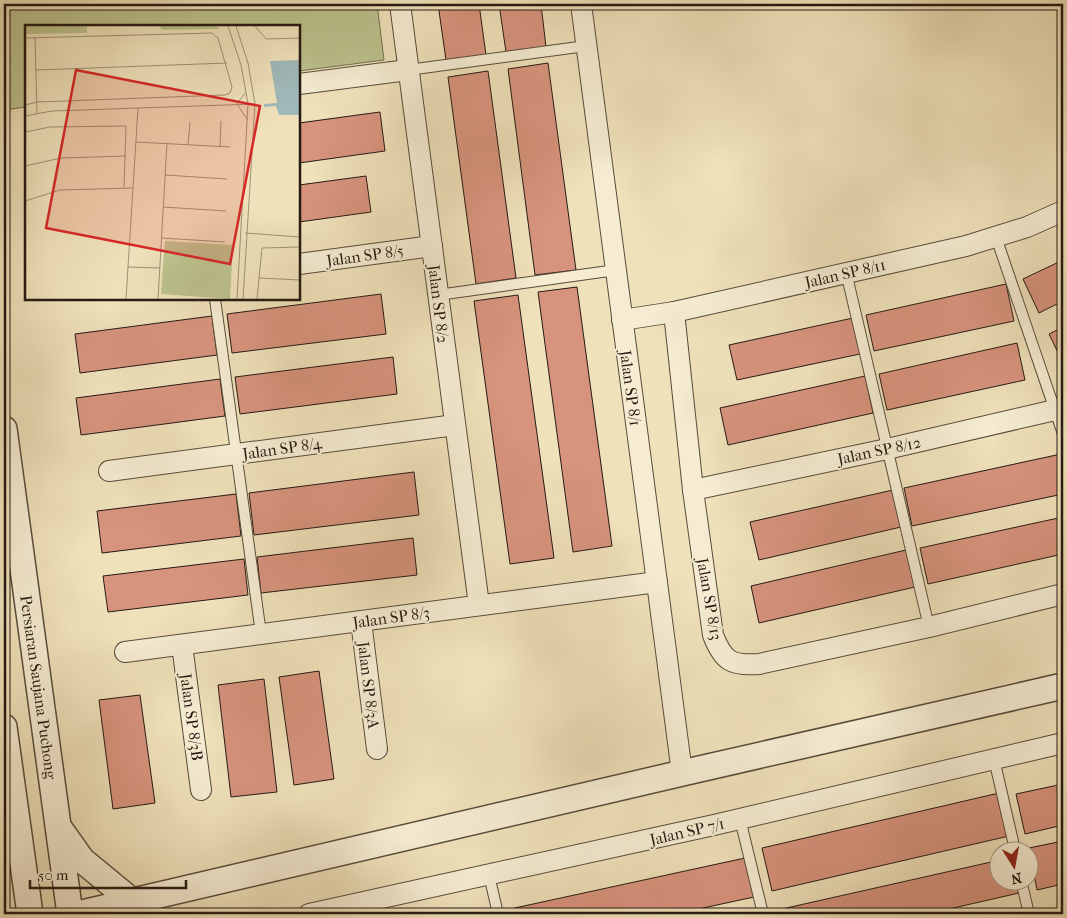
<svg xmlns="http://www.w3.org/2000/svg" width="1067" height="918" viewBox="0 0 1067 918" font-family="'IM FELL French Canon',serif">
<rect width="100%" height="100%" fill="#efe1ba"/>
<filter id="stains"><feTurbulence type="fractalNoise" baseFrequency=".004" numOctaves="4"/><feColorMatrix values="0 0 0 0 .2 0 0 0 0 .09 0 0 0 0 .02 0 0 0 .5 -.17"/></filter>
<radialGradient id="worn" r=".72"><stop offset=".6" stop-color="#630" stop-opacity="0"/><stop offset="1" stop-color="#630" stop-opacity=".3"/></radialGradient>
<path fill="#bcc28d" stroke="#706e50" d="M4 4H377L384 60 299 71V26H26V107L4 110Z"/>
<g fill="#d7937d" stroke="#251a12">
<path d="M438 4H479L486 55 446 60Z"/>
<path d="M499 4H541L546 47 506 52Z"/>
<path d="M548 63 576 270 535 275 508 69Z"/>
<path d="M488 71 516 278 476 284 448 77Z"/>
<path d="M380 112 385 151 299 163V123Z"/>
<path d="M366 176 371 212 299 222V185Z"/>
<path d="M1063 260V301L1039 313 1023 279Z"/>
<path d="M1006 284 1014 321 874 351 866 315Z"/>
<path d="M577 287 612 546 573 552 538 292Z"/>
<path d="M381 294 386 334 232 353 227 314Z"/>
<path d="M518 295 554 558 510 564 474 301Z"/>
<path d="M212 316 217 355 80 373 75 334Z"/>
<path d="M853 318 860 354 737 380 729 345Z"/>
<path d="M1063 327V363L1049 334Z"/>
<path d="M1017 343 1025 380 887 410 879 374Z"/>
<path d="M393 357 397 394 240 414 235 377Z"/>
<path d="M865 376 873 413 728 445 720 408Z"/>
<path d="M220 379 225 416 81 435 76 398Z"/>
<path d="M1061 454 1063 465V494L912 526 904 488Z"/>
<path d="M414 472 419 515 254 535 249 493Z"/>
<path d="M893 490 901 527 759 560 750 522Z"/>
<path d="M236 494 241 536 102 553 97 511Z"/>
<path d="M1063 517V554L928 584 920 548Z"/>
<path d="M413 538 417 575 261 593 257 557Z"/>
<path d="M906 550 915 587 759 623 751 586Z"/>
<path d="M244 559 248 595 108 612 103 576Z"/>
<path d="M319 671 334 779 294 785 279 677Z"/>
<path d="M264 679 277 792 231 797 218 685Z"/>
<path d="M140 695 155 803 113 809 99 700Z"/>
<path d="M1063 784V825L1025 834 1016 794Z"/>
<path d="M999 793 1009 836 772 891 762 848Z"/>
<path d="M1063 841V884L1037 890 1029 848Z"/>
<path d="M745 858 754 897 675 914H511L510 909Z"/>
<path d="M1000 860V880H1016L1019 893 927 914H774L773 911Z"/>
<path d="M758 910 759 914H741Z"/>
</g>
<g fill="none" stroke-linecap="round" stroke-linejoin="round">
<g stroke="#584c3c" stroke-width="12">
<g id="service">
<path d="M408 70 586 46"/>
<path d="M996 237 1063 434"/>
<path d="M846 272 929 627"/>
<path d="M438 295 616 270"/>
<path d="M215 299 261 634"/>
<path d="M994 759 1015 850"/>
<path d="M740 819 763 914"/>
<path d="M489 875 498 914"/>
<path d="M1021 880 1029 914"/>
</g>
</g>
<g stroke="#584c3c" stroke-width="22">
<g id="minor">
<path d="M400 4 479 605"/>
<path d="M581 4 682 773"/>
<path d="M299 84 408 70"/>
<path d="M299 264 432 246"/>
<path d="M674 312 693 490 713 635C723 661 731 666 759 664L929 627 1063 594"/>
<path d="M622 320 674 312 966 246 1027 227 1063 211"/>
<path d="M109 471 455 425"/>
<path d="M693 490 887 449 1055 410 1063 407"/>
<path d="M361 621 377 749"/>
<path d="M182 645 201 790"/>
<path d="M125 652 657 582"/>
<path d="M309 914 714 825 1063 743"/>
</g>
</g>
<g stroke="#584c3c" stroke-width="28">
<g id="tertiary">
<path d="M4 429 70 914"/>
<path d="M4 727 30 914"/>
<path d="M60 829 82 860 133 902 126 910"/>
<path d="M78 914 682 773 1063 686"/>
</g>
</g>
<use href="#service" stroke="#f5ecd2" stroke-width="10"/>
<use href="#minor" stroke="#f5ecd2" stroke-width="20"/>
<use href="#tertiary" stroke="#f5ecd2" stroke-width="25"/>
</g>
<g text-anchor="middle" stroke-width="4" stroke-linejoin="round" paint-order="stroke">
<g font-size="16" fill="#251a12" stroke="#f5ecd2">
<text transform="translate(365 255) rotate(-8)" y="6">Jalan SP 8/5</text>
<text transform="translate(845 273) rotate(-13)" y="6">Jalan SP 8/11</text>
<text transform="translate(439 304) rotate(83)" y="6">Jalan SP 8/2</text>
<text transform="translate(631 388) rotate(82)" y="6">Jalan SP 8/1</text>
<text transform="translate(282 448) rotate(-8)" y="6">Jalan SP 8/4</text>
<text transform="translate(879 450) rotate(-12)" y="6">Jalan SP 8/12</text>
<text transform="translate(710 599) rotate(80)" y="6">Jalan SP 8/13</text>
<text transform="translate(391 617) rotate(-8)" y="6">Jalan SP 8/3</text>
<text transform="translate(369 685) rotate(83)" y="6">Jalan SP 8/3A</text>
<text transform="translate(39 687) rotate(82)" y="6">Persiaran Saujana Puchong</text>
<text transform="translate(192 717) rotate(82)" y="6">Jalan SP 8/3B</text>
<text transform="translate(687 831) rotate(-13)" y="6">Jalan SP 7/1</text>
</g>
</g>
<g transform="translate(25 25)">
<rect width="275" height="275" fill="#efe1ba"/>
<path d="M0 1H62V8L0 9ZM134 1H192L194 4 137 5ZM140 216 208 220 205 274 136 269Z" fill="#bcc28d"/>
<path d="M275 35V90H254L251 81 239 82V79L252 78 245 36Z" fill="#a0babb"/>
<path fill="none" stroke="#9e9177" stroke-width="1" d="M203 1 216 40 223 79 212 274M211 1 223 38 230 79 218 274M230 1 241 14 275 13M0 13 187 8 193 13 207 62 205 68 200 70 12 77 0 80M10 13 12 88M11 45 202 38M220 68 212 79 222 94M0 91 27 86 230 79M0 107 25 102 101 101 99 162M111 117 205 122M163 120 165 97M195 122 196 96M0 141 36 133 101 131M140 150 202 154M0 176 35 165 108 163M138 182 201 186M220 208 275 212M137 213 200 217M103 242 135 243M234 253 275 255M101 274 113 83M133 274 142 118M232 274 237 223 275 222"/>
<path fill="#d62828" fill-opacity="0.15" stroke="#d62828" stroke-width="2.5" d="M51 45 235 81 205 239 21 203Z"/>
<rect width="275" height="275" fill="none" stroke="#251a12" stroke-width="2.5"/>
</g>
<rect width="1067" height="918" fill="none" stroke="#efe1ba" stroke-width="20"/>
<rect x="5" y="5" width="1057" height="908" fill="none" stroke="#251a12" stroke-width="2.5"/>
<rect x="10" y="10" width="1047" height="898" fill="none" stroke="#251a12"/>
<g transform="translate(1014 866) rotate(169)"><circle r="24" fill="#f5ecd2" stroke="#a29885"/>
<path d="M0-4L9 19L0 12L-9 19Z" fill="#8f2418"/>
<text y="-8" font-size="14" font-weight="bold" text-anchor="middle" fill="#251a12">N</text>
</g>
<path d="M30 880v8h156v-8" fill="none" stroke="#251a12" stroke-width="2.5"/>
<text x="38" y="880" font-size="15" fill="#251a12" stroke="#f5ecd2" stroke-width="4" paint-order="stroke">50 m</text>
<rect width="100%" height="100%" filter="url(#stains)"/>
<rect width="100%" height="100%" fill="url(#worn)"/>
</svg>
